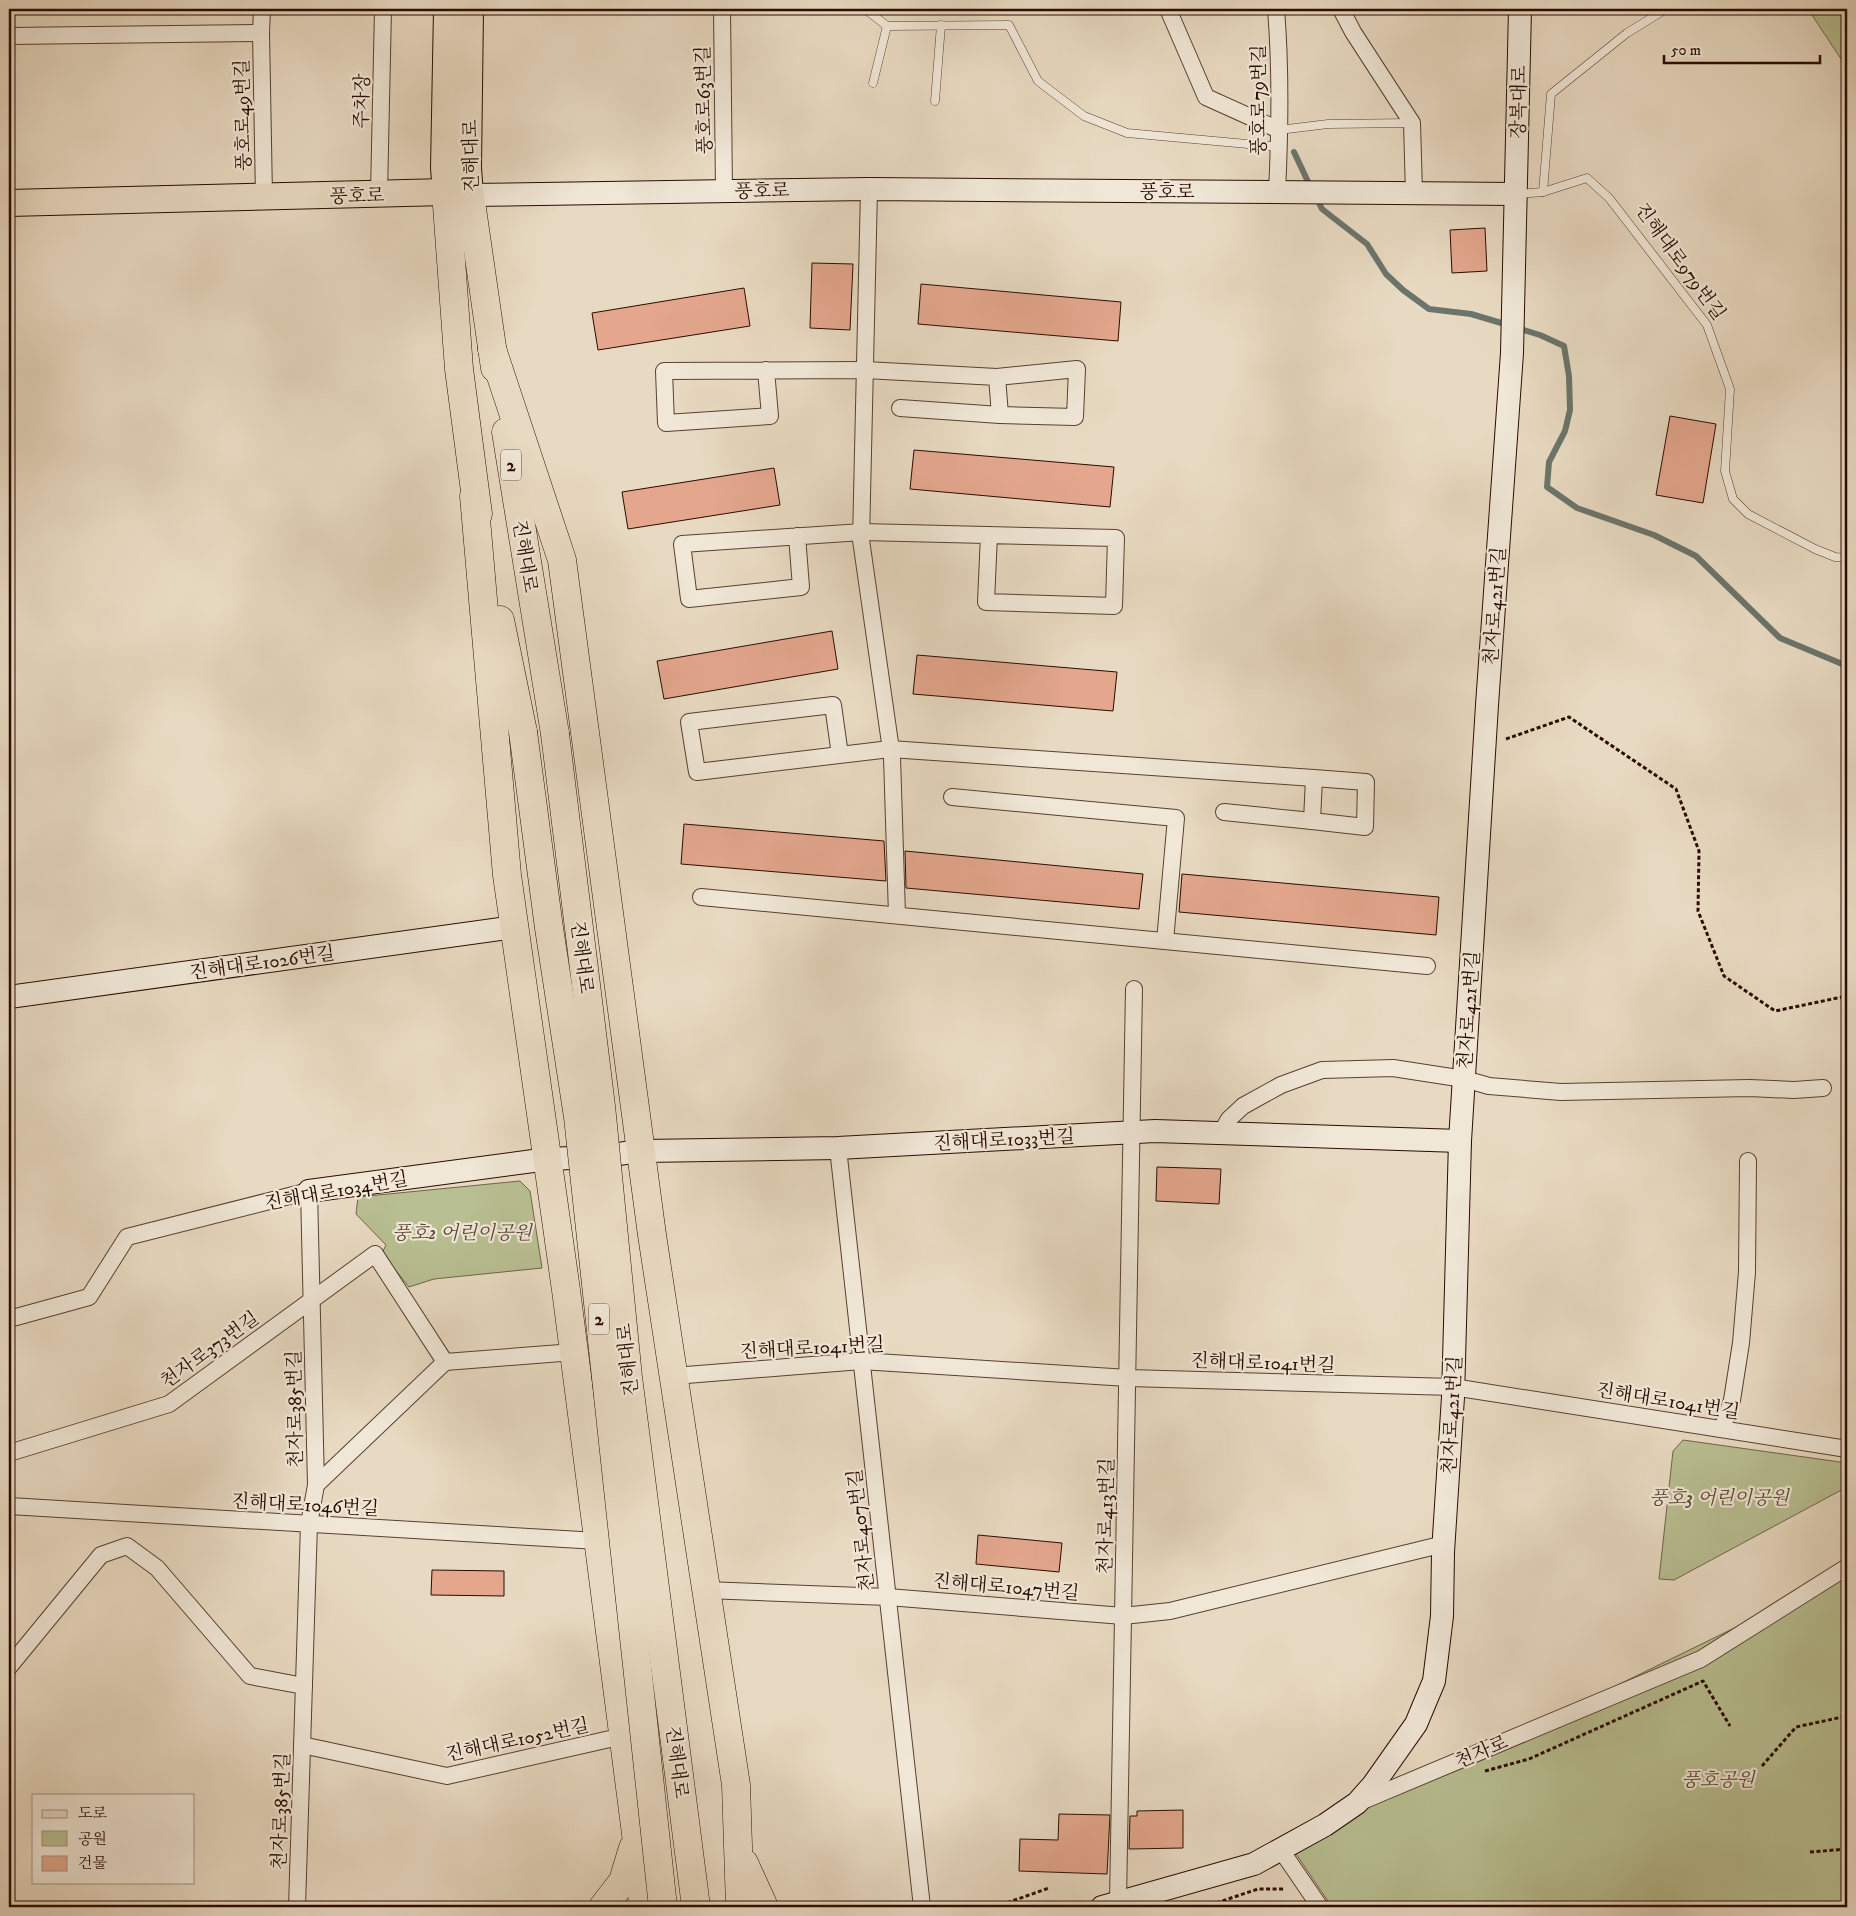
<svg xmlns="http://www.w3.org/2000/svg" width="1856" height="1916" viewBox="0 0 1856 1916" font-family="'IM FELL DW Pica','Noto Serif KR',serif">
<rect width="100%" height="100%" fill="#e8dac2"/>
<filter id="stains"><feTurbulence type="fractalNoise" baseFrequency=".004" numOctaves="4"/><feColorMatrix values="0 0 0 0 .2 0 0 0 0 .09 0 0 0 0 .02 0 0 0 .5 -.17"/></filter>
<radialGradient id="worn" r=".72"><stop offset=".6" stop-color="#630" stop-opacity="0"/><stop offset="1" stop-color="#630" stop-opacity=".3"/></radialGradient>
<g fill="#b8bf92" stroke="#716549">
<path d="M1808 9H1847V68Z"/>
<path d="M520 1181 530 1191 542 1268 434 1279 409 1287 382 1253 386 1245 356 1214 358 1197Z"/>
<path d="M1683 1440 1847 1463V1487L1674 1580 1659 1579 1673 1451Z"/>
<path d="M1847 1573V1907H1332L1290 1845Z"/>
</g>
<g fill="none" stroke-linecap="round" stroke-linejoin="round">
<g stroke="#6b756b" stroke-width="6">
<path d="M1294 152 1311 188"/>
<path d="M1316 197 1322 209 1367 244 1386 274 1403 290 1429 309 1471 314 1508 325"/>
<path d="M1517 328 1540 335 1564 346 1569 376 1570 410 1565 431 1549 462 1547 487 1577 508 1654 535 1696 556 1780 638 1847 666"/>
</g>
</g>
<g fill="#e4a78e" stroke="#2a0b00">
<path d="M1485 228 1487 271 1452 273 1450 230Z"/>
<path d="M812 263 853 264 850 330 810 328Z"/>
<path d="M921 284 1121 302 1118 341 918 324Z"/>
<path d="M744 288 750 326 598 350 592 313Z"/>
<path d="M1670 416 1716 424 1703 503 1656 495Z"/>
<path d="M914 450 1114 467 1110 507 910 489Z"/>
<path d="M774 468 780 505 628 529 622 492Z"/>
<path d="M832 631 838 669 664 699 657 661Z"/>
<path d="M917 655 1117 672 1113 711 913 694Z"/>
<path d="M684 824 884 841 886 881 681 864Z"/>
<path d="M905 851 1143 874 1139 909 906 888Z"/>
<path d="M1182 874 1439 897 1436 935 1179 912Z"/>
<path d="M1157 1167 1221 1169 1219 1204 1156 1201Z"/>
<path d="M978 1535 1062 1543 1059 1572 976 1564Z"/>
<path d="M432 1570 504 1571V1596L431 1595Z"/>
<path d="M1183 1810V1848L1129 1849 1130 1816H1137V1811Z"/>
<path d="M1059 1814 1110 1815 1107 1874 1019 1871 1020 1839 1058 1840Z"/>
</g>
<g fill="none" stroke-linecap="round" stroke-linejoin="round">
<g stroke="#5a3f30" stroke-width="9">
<g id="lane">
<path d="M865 9 887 26 1009 25 1038 81 1084 116 1127 133 1279 147"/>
<path d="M873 83 887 26"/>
<path d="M935 101 941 25"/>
<path d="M1279 130 1328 124 1410 123"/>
<path d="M1543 192 1551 94 1627 33 1666 9"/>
<path d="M1518 194 1543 192 1587 178 1609 198 1707 325 1730 389 1725 471 1733 499 1748 514 1815 549 1835 557 1847 558"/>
</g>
</g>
<g stroke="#5a3f30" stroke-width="18">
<g id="street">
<path d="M262 9 261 33 264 197"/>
<path d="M722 9 724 191"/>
<path d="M1168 9 1206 97 1279 130"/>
<path d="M1276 9C1281 70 1280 131 1277 192"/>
<path d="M1341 9 1353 32 1412 123 1414 193"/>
<path d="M9 36 261 33"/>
<path d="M869 189 861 540 892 757 897 915"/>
<path d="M379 194 383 9"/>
<path d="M766 370 770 416 666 423 664 371 865 370 997 377 1077 369 1075 417 1000 415 997 377"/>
<path d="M900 408 1000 415"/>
<path d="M797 536 801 587 689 599 682 544 862 532 1116 538 1114 606 986 602 989 535"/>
<path d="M840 755 833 705 689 722 697 772 890 749 1314 778 1366 782 1365 827 1312 821 1314 778"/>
<path d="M952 797 1176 818 1165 941"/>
<path d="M1224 812 1312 821"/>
<path d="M701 897 1427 966"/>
<path d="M1221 1133 1229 1119 1243 1106 1281 1085 1322 1070 1393 1068 1464 1079 1489 1086 1561 1092 1749 1088 1794 1090 1823 1088"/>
<path d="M838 1148 922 1907"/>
<path d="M9 1319 89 1297 127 1237 309 1191 316 1485 309 1524 297 1907"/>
<path d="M674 1376 861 1361 1128 1378 1453 1387 1847 1449"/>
<path d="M1722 1429 1732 1400 1741 1343 1747 1272 1748 1161"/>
<path d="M9 1453 169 1404 375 1254 445 1362 574 1352"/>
<path d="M316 1485 445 1362"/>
<path d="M9 1506 598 1541"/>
<path d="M706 1590 888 1597 1123 1616 1170 1611 1444 1544"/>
<path d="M9 1667 101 1555 127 1546 157 1568 250 1676 304 1686"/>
<path d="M302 1745 447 1776 623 1736"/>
<path d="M1360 1802 1701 1659 1847 1567"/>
<path d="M1281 1850 1320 1907"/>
<path d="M1118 1902 1134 989"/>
</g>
</g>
<g stroke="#2a0b00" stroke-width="24">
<g id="secondary">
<path d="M470 195 869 189 1516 194"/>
<path d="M9 997 514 927"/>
<path d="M309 1191 548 1159 595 1157 641 1151 838 1148 1155 1131 1460 1141"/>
<path d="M1102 1907 1254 1864 1325 1825 1357 1803 1373 1785 1416 1724 1434 1681 1442 1616 1443 1552 1453 1397 1460 1141 1487 705 1512 353 1520 9"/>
</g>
</g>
<g stroke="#2a0b00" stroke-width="28">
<g id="primary">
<path d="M446 192 444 168 447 9"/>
<path d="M9 203 446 192 470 195 468 168 470 9"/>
</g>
</g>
<g stroke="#2a0b00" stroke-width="29">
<g id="highway">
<path d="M446 192 459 369 478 514"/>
<path d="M470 195 495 368"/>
<path d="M492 349 562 560 652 1235 736 1785 740 1907"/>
<path d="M506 432 555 734"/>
<path d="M474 496 507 875 566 1290 640 1865 643 1907"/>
<path d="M500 620 523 732"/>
<path d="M744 1863 764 1907"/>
<path d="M603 1907 623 1881 633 1848"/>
</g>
</g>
<g stroke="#2a0b00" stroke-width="3" stroke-dasharray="4 2.5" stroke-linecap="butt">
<path d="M1506 739 1569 717 1676 789 1699 851 1698 911 1724 976 1775 1011 1847 996"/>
<path d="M1762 1766 1796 1727 1847 1716"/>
<path d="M1485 1771 1529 1759 1703 1681 1730 1726"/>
<path d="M1810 1852 1847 1849"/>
<path d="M995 1907 1049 1888"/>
<path d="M1204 1907 1258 1889H1285"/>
</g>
<use href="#lane" stroke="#f0e7d7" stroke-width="8"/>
<use href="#street" stroke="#f0e7d7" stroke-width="16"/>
<use href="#secondary" stroke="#f0e7d7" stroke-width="22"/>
<use href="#primary" stroke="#e8dac2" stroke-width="26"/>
<use href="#highway" stroke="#e8dac2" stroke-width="28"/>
<g stroke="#2a0b00" stroke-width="29" stroke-linecap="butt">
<g id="highway-bridge">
<path d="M523 732 549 928 578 1117 663 1907"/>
<path d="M555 734 601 1106 628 1377 696 1907"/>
</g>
</g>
<use href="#highway-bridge" stroke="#e8dac2" stroke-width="28"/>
</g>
<g text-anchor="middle" stroke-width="4.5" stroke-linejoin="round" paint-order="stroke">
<g fill="#f0e7d7" stroke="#654d40" stroke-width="1">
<rect x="501" y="449.5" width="20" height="31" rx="4"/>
<rect x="589" y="1303.5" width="20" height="31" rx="4"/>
</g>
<g font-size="18" font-weight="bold" fill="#2a0b00">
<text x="511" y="471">2</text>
<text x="599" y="1325">2</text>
</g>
<g font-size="19" fill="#2a0b00" stroke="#f0e7d7">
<text transform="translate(703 100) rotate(-91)" y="7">풍호로63번길</text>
<text transform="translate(1258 100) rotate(-90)" y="7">풍호로79번길</text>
<text transform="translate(361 101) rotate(-89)" y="7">주차장</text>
<text transform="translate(1518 102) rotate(-89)" y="7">장복대로</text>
<text transform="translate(242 115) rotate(-91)" y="7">풍호로49번길</text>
<text transform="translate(470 156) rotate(-91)" y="7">진해대로</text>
<text transform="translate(762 190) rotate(-1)" y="7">풍호로</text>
<text x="1167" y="198">풍호로</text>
<text transform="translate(357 195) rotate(-1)" y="7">풍호로</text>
<text transform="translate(1681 261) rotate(54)" y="7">진해대로979번길</text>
<text transform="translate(526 556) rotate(81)" y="7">진해대로</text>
<text transform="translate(1494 606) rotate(-86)" y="7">천자로421번길</text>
<text transform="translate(583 957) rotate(83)" y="7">진해대로</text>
<text transform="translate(262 962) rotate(-8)" y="7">진해대로1026번길</text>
<text transform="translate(1468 1010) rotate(-86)" y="7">천자로421번길</text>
<text transform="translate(1004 1139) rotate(-3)" y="7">진해대로1033번길</text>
<text transform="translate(336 1190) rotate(-10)" y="7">진해대로1034번길</text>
<text transform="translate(812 1347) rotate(-3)" y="7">진해대로1041번길</text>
<text transform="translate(209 1349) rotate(-36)" y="7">천자로373번길</text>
<text transform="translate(627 1360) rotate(-96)" y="7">진해대로</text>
<text transform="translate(1263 1362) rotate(2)" y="7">진해대로1041번길</text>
<text transform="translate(1668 1400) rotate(9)" y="7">진해대로1041번길</text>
<text transform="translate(294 1409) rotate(-91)" y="7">천자로385번길</text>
<text transform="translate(1451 1415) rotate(-87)" y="7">천자로421번길</text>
<text transform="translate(305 1504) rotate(3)" y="7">진해대로1046번길</text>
<text transform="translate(1105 1516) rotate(-89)" y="7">천자로413번길</text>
<text transform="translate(860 1530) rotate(-96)" y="7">천자로407번길</text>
<text transform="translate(1006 1586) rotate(5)" y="7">진해대로1047번길</text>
<text transform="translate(517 1739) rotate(-12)" y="7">진해대로1052번길</text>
<text transform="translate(1481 1751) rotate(-23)" y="7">천자로</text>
<text transform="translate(678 1762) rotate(83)" y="7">진해대로</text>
<text transform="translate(280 1811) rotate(-88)" y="7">천자로385번길</text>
</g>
<g font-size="19" font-style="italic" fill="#5c4a33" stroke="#f0e7d7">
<text x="462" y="1239">풍호2 어린이공원</text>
<text x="1719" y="1504">풍호3 어린이공원</text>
<text x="1718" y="1786">풍호공원</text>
</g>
</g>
<rect width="1856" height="1916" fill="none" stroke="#e8dac2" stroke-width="30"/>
<rect x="10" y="10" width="1836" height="1896" fill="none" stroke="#2a0b00" stroke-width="2.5"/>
<rect x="15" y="15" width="1826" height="1886" fill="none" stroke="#2a0b00"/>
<rect x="32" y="1794" width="162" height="90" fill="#f0e7d7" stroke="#a18f81"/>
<rect x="42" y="1810" width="25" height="8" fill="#e8dac2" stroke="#a18f81"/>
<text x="78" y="1818" font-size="15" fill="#2a0b00">도로</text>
<rect x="42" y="1831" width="25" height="15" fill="#b8bf92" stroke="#a18f81"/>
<text x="78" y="1844" font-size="15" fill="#2a0b00">공원</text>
<rect x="42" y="1856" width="25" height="15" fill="#e4a78e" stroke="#a18f81"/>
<text x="78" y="1868" font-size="15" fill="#2a0b00">건물</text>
<path d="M1664 55v8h156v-8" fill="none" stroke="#2a0b00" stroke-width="2.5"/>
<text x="1671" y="55" font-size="15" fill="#2a0b00" stroke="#f0e7d7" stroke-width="4" paint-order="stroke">50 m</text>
<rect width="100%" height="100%" filter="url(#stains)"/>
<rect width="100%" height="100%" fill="url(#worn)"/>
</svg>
